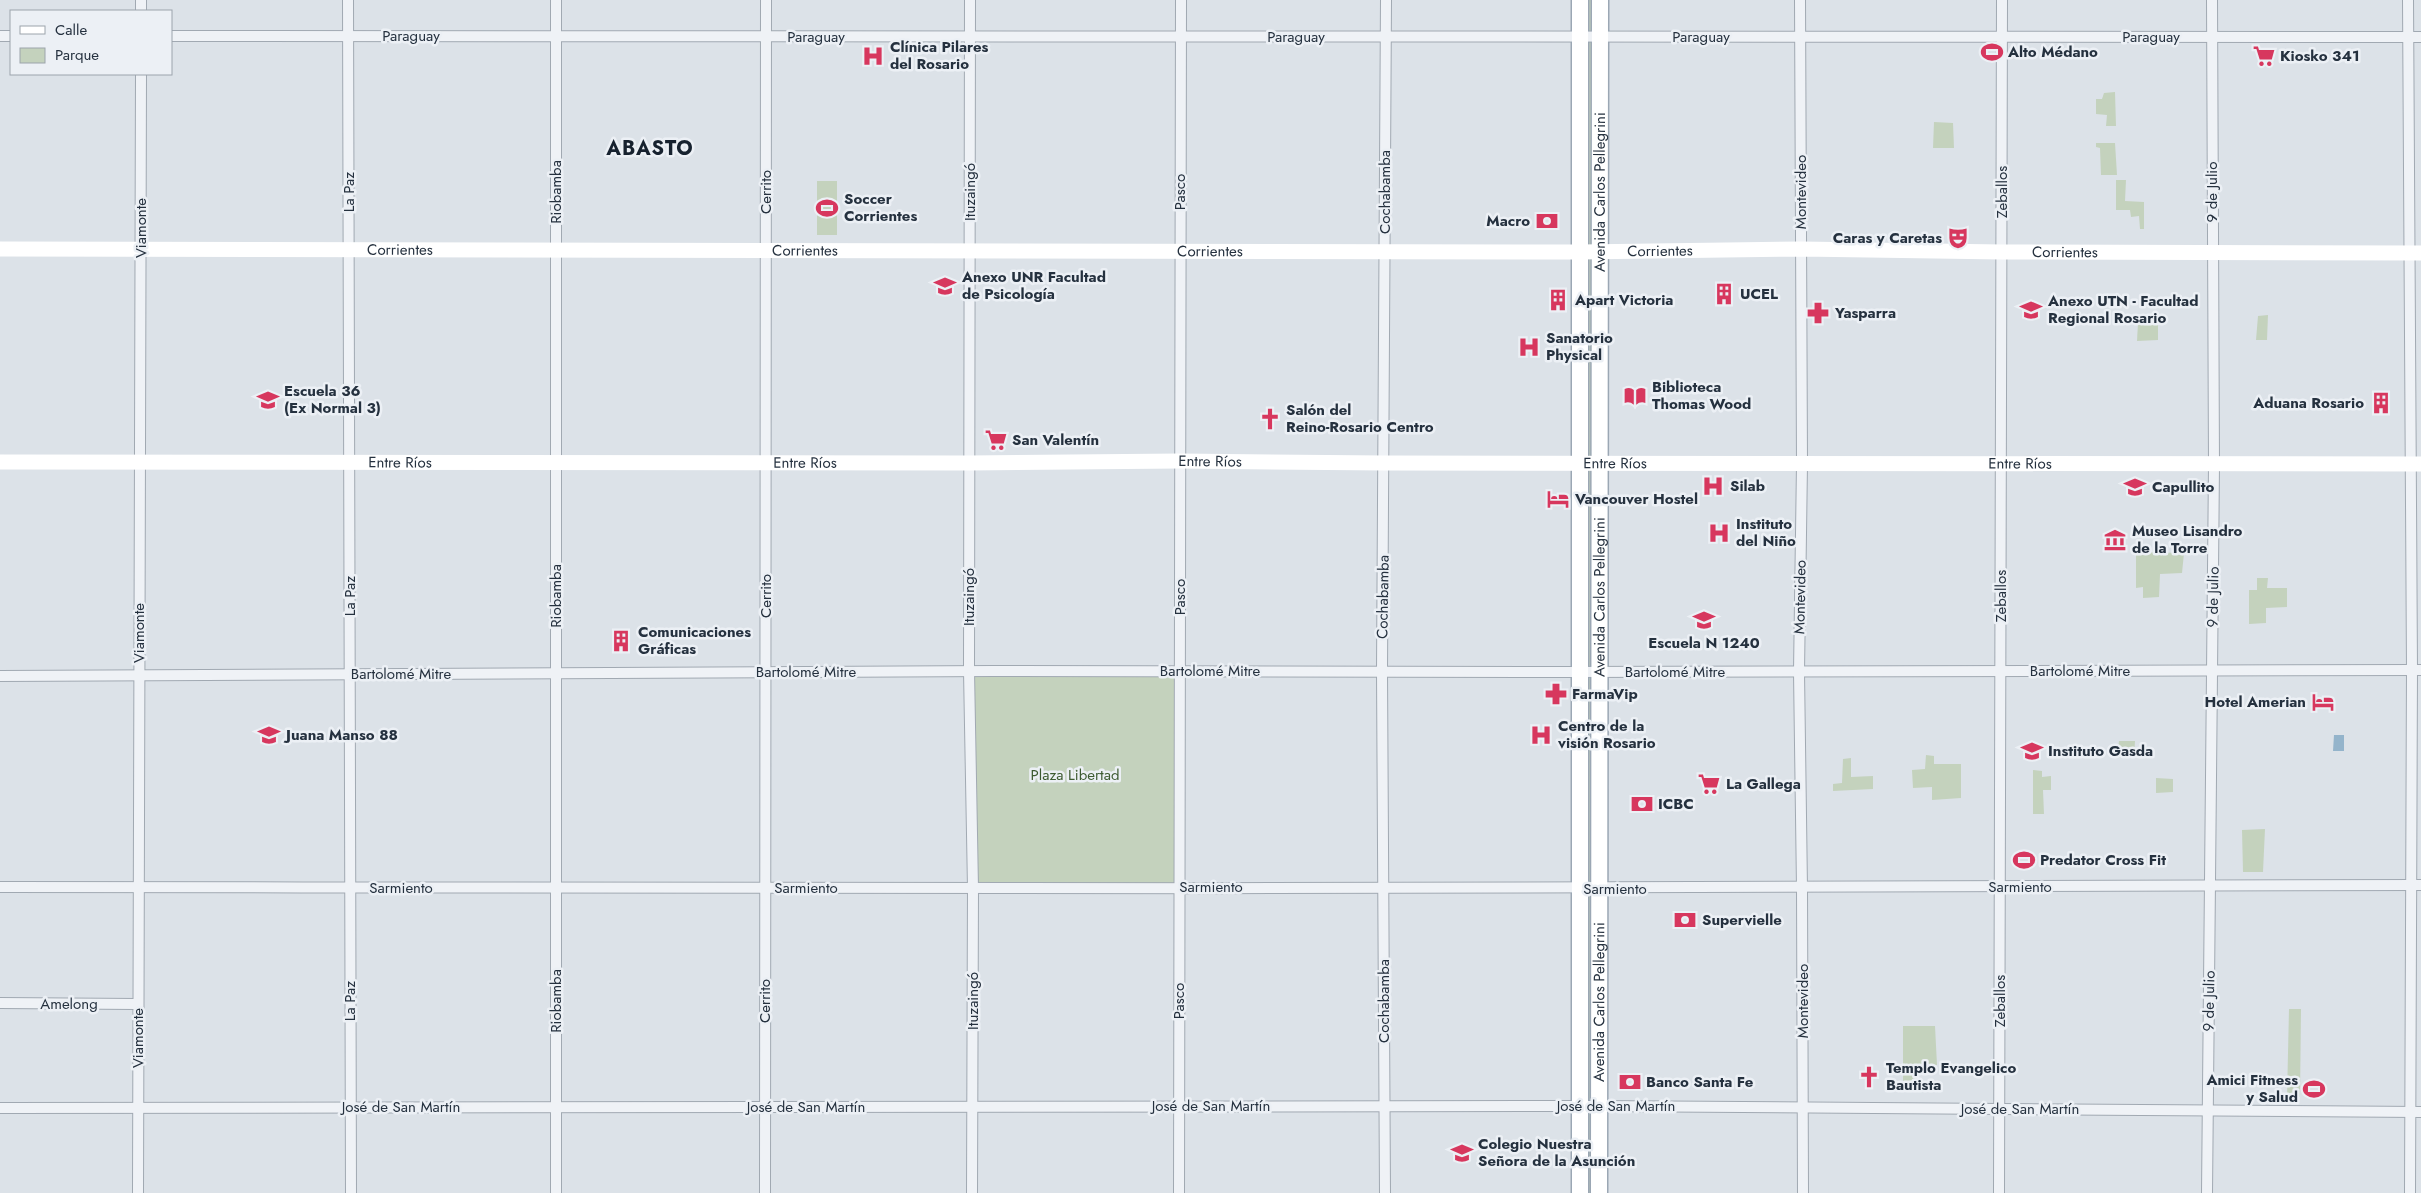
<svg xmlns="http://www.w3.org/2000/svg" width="2421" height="1193" viewBox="0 0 2421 1193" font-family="Jost,sans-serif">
<rect width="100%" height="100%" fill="#dce2e8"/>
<g fill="#c4d2bd">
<path d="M1580 0H1600L1599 1193H1580Z"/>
<path d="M2115 92 2116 126H2106L2107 115 2096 114V99H2102L2104 93Z"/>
<path d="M1934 122 1953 123 1954 148H1933Z"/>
<path d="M2096 143H2115L2117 175H2101L2100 148 2096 147Z"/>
<path d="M2116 180H2126L2125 201 2144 202V229H2140L2139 216 2131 217 2130 210H2116Z"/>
<rect x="817" y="181" width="20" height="54"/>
<path d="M2268 315 2267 340H2256L2258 316Z"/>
<path d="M2138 323H2158V340L2137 341Z"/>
<path d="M2136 552 2184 553 2182 573 2160 574 2159 597 2143 598V587L2136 588Z"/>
<path d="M2257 578H2268L2267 588H2287V607L2266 608V623L2249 624V590H2257Z"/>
<path d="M969 671H1180L1179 887 973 888Z"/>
<path d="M2119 741H2135L2134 758 2117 757Z"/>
<path d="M1926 755 1934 756V764H1961V798L1932 800V787L1913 788 1912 770 1925 769Z"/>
<path d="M1851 758V777L1873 776V789L1833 791V784L1842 783 1843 759Z"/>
<path d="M2033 770 2042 771V777L2051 776V790H2043L2044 814H2033Z"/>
<path d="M2156 778 2173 779V792L2156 793Z"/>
<path d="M2265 829 2263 872H2243L2242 830Z"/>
<path d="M2289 1009H2301L2300 1097H2287Z"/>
<path d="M1903 1026H1935L1937 1065 1916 1064 1915 1082H1903Z"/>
</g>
<path fill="#94b4cb" d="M2334 735H2344V751H2333Z"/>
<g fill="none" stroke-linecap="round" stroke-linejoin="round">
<g stroke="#a1a9b2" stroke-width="12">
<g id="minor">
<path d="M141 0V11"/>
<path d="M348 0 351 1193"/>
<path d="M556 0V1193"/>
<path d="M970 0 969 671 973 888 972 1193"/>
<path d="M1800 0 1802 464 1799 672 1802 888 1803 1193"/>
<path d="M2408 0 2412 670 2410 1193"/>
<path d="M0 36H11"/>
<path d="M171 36 2421 37"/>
<path d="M0 676 992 671 1567 672 2421 670"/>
<path d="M0 887C807 888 1614 890 2421 885"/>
<path d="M0 1003 137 1004"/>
<path d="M0 1108 1590 1106 2421 1112"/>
<path d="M138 1193 141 74"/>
<path d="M765 1193 766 0"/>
<path d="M1179 1193 1181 0"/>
<path d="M1385 1193 1382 672 1386 0"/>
<path d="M1999 1193 2002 0"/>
<path d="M2207 1193 2214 465 2212 0"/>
</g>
</g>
<g stroke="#9ba7b4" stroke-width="19">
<g id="primary">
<path d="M1580 1193V0"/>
<path id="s3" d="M1599 1193 1600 0"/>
</g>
</g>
<use href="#minor" stroke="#eff2f6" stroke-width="10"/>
<g stroke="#fff" stroke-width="15">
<path id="s1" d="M0 249 1580 252 1801 249 2002 252 2421 253"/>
<path id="s2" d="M0 462 970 463 1180 461 1384 463 2421 464"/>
</g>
<use href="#primary" stroke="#fff" stroke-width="16"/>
</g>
<defs>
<g id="stadium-bare" transform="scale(1.725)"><path d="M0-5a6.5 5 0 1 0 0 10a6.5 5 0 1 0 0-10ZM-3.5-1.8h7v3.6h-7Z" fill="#d7375e" stroke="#ecf0f5" stroke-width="2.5" paint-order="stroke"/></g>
<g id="hospital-bare" transform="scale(1.725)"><path d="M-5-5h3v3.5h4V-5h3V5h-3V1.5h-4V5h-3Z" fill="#d7375e" stroke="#ecf0f5" stroke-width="2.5" paint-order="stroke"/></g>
<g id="supermarket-bare" transform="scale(1.725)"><path d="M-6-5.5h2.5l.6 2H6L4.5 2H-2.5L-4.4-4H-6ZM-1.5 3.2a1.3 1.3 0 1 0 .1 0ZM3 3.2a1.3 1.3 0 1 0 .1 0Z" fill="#d7375e" stroke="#ecf0f5" stroke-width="2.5" paint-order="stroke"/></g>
<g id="bank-bare" transform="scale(1.725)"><path d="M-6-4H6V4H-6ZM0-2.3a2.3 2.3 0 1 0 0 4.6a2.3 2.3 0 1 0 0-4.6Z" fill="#d7375e" stroke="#ecf0f5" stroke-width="2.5" paint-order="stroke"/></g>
<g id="theatre-bare" transform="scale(1.725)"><path d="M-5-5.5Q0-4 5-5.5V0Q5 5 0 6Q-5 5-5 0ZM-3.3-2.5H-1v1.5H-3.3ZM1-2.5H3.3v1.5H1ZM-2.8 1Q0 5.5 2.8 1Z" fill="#d7375e" stroke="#ecf0f5" stroke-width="2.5" paint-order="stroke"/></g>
<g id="university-bare" transform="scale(1.725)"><path d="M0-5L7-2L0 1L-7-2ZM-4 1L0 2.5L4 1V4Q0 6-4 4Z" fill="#d7375e" stroke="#ecf0f5" stroke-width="2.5" paint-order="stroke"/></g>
<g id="building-bare" transform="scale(1.725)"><path d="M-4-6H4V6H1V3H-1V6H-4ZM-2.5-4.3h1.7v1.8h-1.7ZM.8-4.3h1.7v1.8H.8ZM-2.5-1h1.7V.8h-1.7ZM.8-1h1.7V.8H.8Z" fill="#d7375e" stroke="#ecf0f5" stroke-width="2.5" paint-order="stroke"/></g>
<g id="pharmacy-bare" transform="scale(1.725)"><path d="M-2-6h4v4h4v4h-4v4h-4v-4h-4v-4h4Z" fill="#d7375e" stroke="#ecf0f5" stroke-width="2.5" paint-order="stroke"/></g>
<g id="library-bare" transform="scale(1.725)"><path d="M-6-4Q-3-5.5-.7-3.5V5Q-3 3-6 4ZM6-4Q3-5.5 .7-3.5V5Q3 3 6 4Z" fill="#d7375e" stroke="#ecf0f5" stroke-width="2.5" paint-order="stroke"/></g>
<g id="church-bare" transform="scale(1.725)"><path d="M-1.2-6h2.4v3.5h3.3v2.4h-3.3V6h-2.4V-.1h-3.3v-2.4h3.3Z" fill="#d7375e" stroke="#ecf0f5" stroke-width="2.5" paint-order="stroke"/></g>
<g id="school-bare" transform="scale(1.725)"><path d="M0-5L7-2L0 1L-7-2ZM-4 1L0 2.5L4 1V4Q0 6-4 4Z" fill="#d7375e" stroke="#ecf0f5" stroke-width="2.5" paint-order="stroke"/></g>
<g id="hotel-bare" transform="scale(1.725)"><path d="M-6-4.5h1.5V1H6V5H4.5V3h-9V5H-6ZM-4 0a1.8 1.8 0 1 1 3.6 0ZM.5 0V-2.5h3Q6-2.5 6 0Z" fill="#d7375e" stroke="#ecf0f5" stroke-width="2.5" paint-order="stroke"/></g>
<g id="museum-bare" transform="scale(1.725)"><path d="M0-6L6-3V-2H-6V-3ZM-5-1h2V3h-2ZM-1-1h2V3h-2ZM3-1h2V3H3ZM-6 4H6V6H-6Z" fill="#d7375e" stroke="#ecf0f5" stroke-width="2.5" paint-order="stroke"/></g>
</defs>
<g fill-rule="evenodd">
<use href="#stadium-bare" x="1992" y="52"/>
<use href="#hospital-bare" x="873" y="56"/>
<use href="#supermarket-bare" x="2264" y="56"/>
<use href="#stadium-bare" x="827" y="208"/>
<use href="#bank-bare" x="1547" y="221"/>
<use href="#theatre-bare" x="1958" y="238"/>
<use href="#university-bare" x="945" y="286"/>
<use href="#building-bare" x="1724" y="294"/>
<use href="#building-bare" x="1558" y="300"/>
<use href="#university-bare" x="2031" y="310"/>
<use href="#pharmacy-bare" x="1818" y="313"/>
<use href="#hospital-bare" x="1529" y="347"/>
<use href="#library-bare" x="1635" y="396"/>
<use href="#university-bare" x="268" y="400"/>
<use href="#building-bare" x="2381" y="403"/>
<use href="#church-bare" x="1270" y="419"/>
<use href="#supermarket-bare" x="996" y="440"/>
<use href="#hospital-bare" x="1713" y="486"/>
<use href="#school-bare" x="2135" y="487"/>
<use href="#hotel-bare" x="1558" y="499"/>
<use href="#hospital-bare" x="1719" y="533"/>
<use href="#museum-bare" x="2115" y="540"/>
<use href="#school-bare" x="1704" y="620"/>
<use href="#building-bare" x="621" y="641"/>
<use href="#pharmacy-bare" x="1556" y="694"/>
<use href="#hotel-bare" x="2323" y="702"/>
<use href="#school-bare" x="269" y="735"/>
<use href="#hospital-bare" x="1541" y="735"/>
<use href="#university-bare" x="2032" y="751"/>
<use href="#supermarket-bare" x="1709" y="784"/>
<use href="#bank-bare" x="1642" y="804"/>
<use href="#stadium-bare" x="2024" y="860"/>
<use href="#bank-bare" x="1685" y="920"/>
<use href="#church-bare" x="1869" y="1077"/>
<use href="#bank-bare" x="1630" y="1082"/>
<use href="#stadium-bare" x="2314" y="1089"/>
<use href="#school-bare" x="1462" y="1153"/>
</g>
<g text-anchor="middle" stroke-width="5" stroke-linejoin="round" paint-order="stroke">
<g font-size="15" fill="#25313f" stroke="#ecf0f5">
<text x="411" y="41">Paraguay</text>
<text x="816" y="42">Paraguay</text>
<text x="1296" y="42">Paraguay</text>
<text x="1701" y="42">Paraguay</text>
<text x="2151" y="42">Paraguay</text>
<text transform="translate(349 192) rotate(-90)" y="5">La Paz</text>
<text transform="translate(556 192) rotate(-90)" y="5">Riobamba</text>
<text transform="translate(766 192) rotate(-90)" y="5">Cerrito</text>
<text transform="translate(970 192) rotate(-90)" y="5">Ituzaingó</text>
<text transform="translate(1180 192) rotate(-90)" y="5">Pasco</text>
<text transform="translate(1385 192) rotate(-90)" y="5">Cochabamba</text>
<text dy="5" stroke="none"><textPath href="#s3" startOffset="1001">Avenida Carlos Pellegrini</textPath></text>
<text transform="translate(1801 192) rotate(-90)" y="5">Montevideo</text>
<text transform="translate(2002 192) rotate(-90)" y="5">Zeballos</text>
<text transform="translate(2212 192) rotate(-90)" y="5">9 de Julio</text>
<text transform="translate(141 228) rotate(-90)" y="5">Viamonte</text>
<text dy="5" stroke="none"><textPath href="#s1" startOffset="400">Corrientes</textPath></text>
<text dy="5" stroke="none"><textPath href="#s1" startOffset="805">Corrientes</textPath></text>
<text dy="5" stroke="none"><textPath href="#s1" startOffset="1210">Corrientes</textPath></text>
<text dy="5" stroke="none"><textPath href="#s1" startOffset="1660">Corrientes</textPath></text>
<text dy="5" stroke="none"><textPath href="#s1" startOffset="2065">Corrientes</textPath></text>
<text dy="5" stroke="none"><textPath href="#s2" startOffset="1210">Entre Ríos</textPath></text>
<text dy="5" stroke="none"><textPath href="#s2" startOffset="400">Entre Ríos</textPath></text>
<text dy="5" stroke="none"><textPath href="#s2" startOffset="805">Entre Ríos</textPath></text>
<text dy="5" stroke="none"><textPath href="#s2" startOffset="1615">Entre Ríos</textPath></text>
<text dy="5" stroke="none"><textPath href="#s2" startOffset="2020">Entre Ríos</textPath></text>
<text transform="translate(350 596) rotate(-90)" y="5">La Paz</text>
<text transform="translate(556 596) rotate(-90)" y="5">Riobamba</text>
<text transform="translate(766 596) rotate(-90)" y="5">Cerrito</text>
<text transform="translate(2001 596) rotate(-90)" y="5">Zeballos</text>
<text transform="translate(969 597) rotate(-90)" y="5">Ituzaingó</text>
<text transform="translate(1180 597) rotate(-90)" y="5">Pasco</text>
<text transform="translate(1383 597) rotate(-89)" y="5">Cochabamba</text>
<text dy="5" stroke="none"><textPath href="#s3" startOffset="596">Avenida Carlos Pellegrini</textPath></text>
<text transform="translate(1800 597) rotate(-89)" y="5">Montevideo</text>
<text transform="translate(2213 597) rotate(-89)" y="5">9 de Julio</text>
<text transform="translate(139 633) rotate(-90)" y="5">Viamonte</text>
<text x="1210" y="676">Bartolomé Mitre</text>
<text x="2080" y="676">Bartolomé Mitre</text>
<text x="806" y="677">Bartolomé Mitre</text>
<text x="1675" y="677">Bartolomé Mitre</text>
<text x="401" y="679">Bartolomé Mitre</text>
<text x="1211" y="892">Sarmiento</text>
<text x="2020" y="892">Sarmiento</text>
<text x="401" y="893">Sarmiento</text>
<text x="806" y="893">Sarmiento</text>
<text x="1615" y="894">Sarmiento</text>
<text transform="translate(350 1001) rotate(-90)" y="5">La Paz</text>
<text transform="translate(556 1001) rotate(-90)" y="5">Riobamba</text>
<text transform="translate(765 1001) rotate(-90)" y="5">Cerrito</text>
<text transform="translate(973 1001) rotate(-90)" y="5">Ituzaingó</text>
<text transform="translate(1179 1001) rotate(-90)" y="5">Pasco</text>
<text transform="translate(1384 1001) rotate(-90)" y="5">Cochabamba</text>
<text dy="5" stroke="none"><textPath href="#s3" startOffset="191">Avenida Carlos Pellegrini</textPath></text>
<text transform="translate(1803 1001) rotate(-90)" y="5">Montevideo</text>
<text transform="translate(2000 1001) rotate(-90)" y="5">Zeballos</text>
<text transform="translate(2209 1001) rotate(-89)" y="5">9 de Julio</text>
<text x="69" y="1009">Amelong</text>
<text transform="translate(138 1038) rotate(-90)" y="5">Viamonte</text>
<text x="1211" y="1111">José de San Martín</text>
<text x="1616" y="1111">José de San Martín</text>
<text x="401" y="1112">José de San Martín</text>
<text x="806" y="1112">José de San Martín</text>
<text x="2020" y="1114">José de San Martín</text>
</g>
<g font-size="15" font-weight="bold" fill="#25313f" stroke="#ecf0f5" text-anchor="start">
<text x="890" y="52">Clínica Pilares<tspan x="890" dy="17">del Rosario</tspan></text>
<text x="2008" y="57">Alto Médano</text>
<text x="2280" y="61">Kiosko 341</text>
<text x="844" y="204">Soccer<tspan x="844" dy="17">Corrientes</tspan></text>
<text x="1530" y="226" text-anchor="end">Macro</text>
<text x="1942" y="243" text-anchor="end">Caras y Caretas</text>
<text x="962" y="282">Anexo UNR Facultad<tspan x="962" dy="17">de Psicología</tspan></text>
<text x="1740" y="299">UCEL</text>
<text x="1575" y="305">Apart Victoria</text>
<text x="2048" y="306">Anexo UTN - Facultad<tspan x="2048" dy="17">Regional Rosario</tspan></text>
<text x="1835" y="318">Yasparra</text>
<text x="1546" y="343">Sanatorio<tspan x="1546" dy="17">Physical</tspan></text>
<text x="1652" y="392">Biblioteca<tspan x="1652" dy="17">Thomas Wood</tspan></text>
<text x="284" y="396">Escuela 36<tspan x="284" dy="17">(Ex Normal 3)</tspan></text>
<text x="2364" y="408" text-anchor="end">Aduana Rosario</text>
<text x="1286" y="415">Salón del<tspan x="1286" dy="17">Reino-Rosario Centro</tspan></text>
<text x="1012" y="445">San Valentín</text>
<text x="1730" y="491">Silab</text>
<text x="2152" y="492">Capullito</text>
<text x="1575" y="504">Vancouver Hostel</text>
<text x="1736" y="529">Instituto<tspan x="1736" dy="17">del Niño</tspan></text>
<text x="2132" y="536">Museo Lisandro<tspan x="2132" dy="17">de la Torre</tspan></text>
<text x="638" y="637">Comunicaciones<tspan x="638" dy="17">Gráficas</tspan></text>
<text x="1704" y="648" text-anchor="middle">Escuela N 1240</text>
<text x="1572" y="699">FarmaVip</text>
<text x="2306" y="707" text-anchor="end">Hotel Amerian</text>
<text x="1558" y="731">Centro de la<tspan x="1558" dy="17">visión Rosario</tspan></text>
<text x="286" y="740">Juana Manso 88</text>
<text x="2048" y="756">Instituto Gasda</text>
<text x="1726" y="789">La Gallega</text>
<text x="1658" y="809">ICBC</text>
<text x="2040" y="865">Predator Cross Fit</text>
<text x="1702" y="925">Supervielle</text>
<text x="1886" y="1073">Templo Evangelico<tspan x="1886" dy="17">Bautista</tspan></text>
<text x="2298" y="1085" text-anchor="end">Amici Fitness<tspan x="2298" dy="17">y Salud</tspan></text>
<text x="1646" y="1087">Banco Santa Fe</text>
<text x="1478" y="1149">Colegio Nuestra<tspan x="1478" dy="17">Señora de la Asunción</tspan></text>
</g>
<g font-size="15" fill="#3d5b31" stroke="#ecf0f5">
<text x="1075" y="780">Plaza Libertad</text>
</g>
<g font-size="20" font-weight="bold" letter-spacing="1" fill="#17222f" stroke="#ecf0f5">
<text x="650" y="155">ABASTO</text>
</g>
</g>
<rect x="10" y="10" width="162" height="65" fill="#ecf0f5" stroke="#9ca4ac"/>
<rect x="20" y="26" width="25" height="8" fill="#ffffff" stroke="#9ca4ac"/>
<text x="55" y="35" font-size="15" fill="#25313f">Calle</text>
<rect x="20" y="48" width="25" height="15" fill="#c4d2bd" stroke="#9ca4ac"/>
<text x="55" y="60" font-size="15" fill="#25313f">Parque</text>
</svg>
